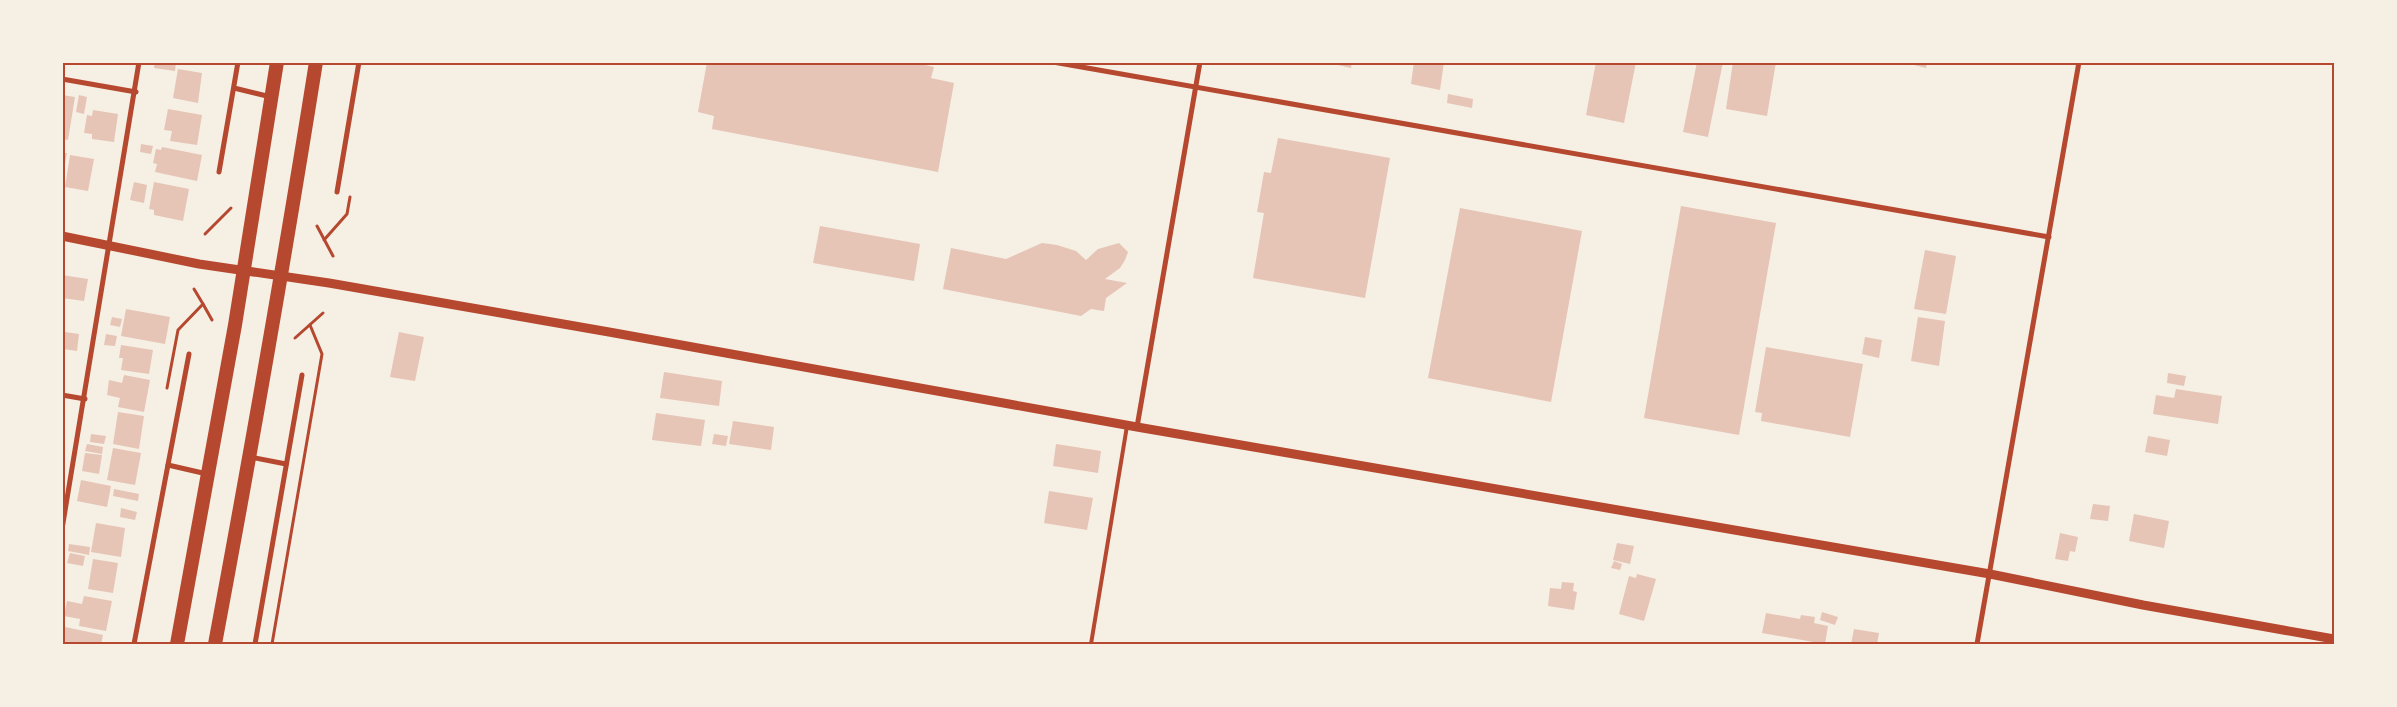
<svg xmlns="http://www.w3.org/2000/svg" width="2397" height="707" viewBox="0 0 2397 707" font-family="'Space Grotesk',sans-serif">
<rect width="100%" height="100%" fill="#f6efe4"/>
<g fill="#e6c5b7">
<path d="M155 62H176L175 71 154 68Z"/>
<path d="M707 62H912L934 67 931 78 954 83 938 172 712 129 714 116 698 112Z"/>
<path d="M1325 62H1352L1351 68Z"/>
<path d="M1414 62H1444L1440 90 1411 84Z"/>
<path d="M1596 62H1636L1624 123 1586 115Z"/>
<path d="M1697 62H1723L1708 137 1683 132Z"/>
<path d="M1733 62H1776L1767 116 1726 109Z"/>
<path d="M1902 62H1927L1926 68Z"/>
<path d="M178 69 202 73 198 103 173 98Z"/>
<path d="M1448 94 1473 99 1472 108 1447 103Z"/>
<path d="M62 95 75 97 68 140 62 139Z"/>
<path d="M79 95 87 97 84 114 76 112Z"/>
<path d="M168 109 202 115 197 145 170 141 172 131 164 130Z"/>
<path d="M93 110 118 114 114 142 92 139V134L84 133 87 115 92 116Z"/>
<path d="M1278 138 1390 158 1365 298 1253 278 1264 213 1257 212 1264 172 1271 173Z"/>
<path d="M141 144 153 146 151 154 140 152Z"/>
<path d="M162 147 202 155 197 181 155 172 157 164 153 163 156 149 161 150Z"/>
<path d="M62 153H67L63 174H62Z"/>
<path d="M70 155 94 159 88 191 65 187Z"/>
<path d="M134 182 147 185 144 203 130 200Z"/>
<path d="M154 182 189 189 183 221 154 215V210L149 209Z"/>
<path d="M1681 206 1776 223 1739 435 1644 418Z"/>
<path d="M1460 208 1582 231 1551 402 1428 378Z"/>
<path d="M820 226 920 244 914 281 813 263Z"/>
<path d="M1042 243 1057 245 1076 251 1086 260 1098 249 1119 243 1128 252 1125 260 1120 268 1105 279 1127 283 1106 298 1104 311 1091 309 1081 316 943 289 951 248 1006 259Z"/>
<path d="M1925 250 1956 256 1946 314 1914 309Z"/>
<path d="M62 275 88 279 84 301 62 298Z"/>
<path d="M126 309 170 317 165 344 121 336Z"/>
<path d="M112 317 122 319 120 327 110 325Z"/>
<path d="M1918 317 1945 321 1939 366 1911 361Z"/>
<path d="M65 332 79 334 77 351 63 349Z"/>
<path d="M399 332 424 337 415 381 390 377Z"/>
<path d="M106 334 117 336 115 346 104 345Z"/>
<path d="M1865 337 1882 340 1879 358 1862 354Z"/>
<path d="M121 345 153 350 149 374 121 370 123 358H119Z"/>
<path d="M1766 347 1863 364 1850 437 1761 421 1762 413 1755 412Z"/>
<path d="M664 372 722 381 719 406 660 398Z"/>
<path d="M2168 373 2186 376 2184 386 2167 383Z"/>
<path d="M124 375 150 380 144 412 118 407 120 398 107 395 109 380 122 383Z"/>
<path d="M2176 389 2222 396 2218 424 2153 414 2156 395 2174 398Z"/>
<path d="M118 412 144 416 139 449 113 444Z"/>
<path d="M656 413 705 420 701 446 652 440Z"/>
<path d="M733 421 774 427 771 450 729 444Z"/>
<path d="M91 434 106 436 104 444 90 442Z"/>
<path d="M714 434 728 436 726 446 712 444Z"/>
<path d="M2148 436 2170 440 2167 456 2145 452Z"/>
<path d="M87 444 103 447 102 454 85 451Z"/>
<path d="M1056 444 1101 451 1098 473 1053 466Z"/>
<path d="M113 448 141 453 135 485 107 480Z"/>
<path d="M85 453 102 455 99 474 82 471Z"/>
<path d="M81 480 111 486 107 507 77 501Z"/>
<path d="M114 489 139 494 138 501 113 496Z"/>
<path d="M1049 491 1093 498 1087 530 1044 523Z"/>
<path d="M2093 504 2110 506 2108 521 2090 519Z"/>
<path d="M121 508 137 512 135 520 120 517Z"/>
<path d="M2134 514 2169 521 2164 548 2129 541Z"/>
<path d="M96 523 125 528 121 557 91 552Z"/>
<path d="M2060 533 2078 537 2075 552 2070 551 2068 561 2055 559Z"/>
<path d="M1617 543 1634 546 1630 564 1613 560Z"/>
<path d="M69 544 90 547 89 555 68 551Z"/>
<path d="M70 553 85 556 83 566 67 563Z"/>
<path d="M93 559 118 563 113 593 88 589Z"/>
<path d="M1614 561 1622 564 1620 570 1611 568Z"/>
<path d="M1637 574 1656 579 1644 621 1619 614 1629 576 1636 578Z"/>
<path d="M1562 582 1574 583 1573 591 1577 592 1574 610 1548 606 1550 588 1561 589Z"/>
<path d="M84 596 112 601 106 631 79 626 80 619 64 616 67 601 82 604Z"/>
<path d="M1822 612 1838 617 1835 625 1820 620Z"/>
<path d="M1766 613 1800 619 1801 615 1815 617 1814 623 1828 626 1825 644 1762 633Z"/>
<path d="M65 627 103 635 101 644H62Z"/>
<path d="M1854 629 1879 633 1877 644H1851Z"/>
</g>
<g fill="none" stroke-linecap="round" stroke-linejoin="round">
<g stroke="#b5482f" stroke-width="3">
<path d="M317 226 333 256"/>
<path d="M205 234 231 208"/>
<path d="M324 240 347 214 350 197"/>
<path d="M203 304 212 320"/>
<path d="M295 338 323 313"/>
<path d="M167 388 178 330 203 304 194 289"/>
<path d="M272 644 322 354 310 325"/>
</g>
<path stroke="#b5482f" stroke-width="4" d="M1091 644 1127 426"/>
<g stroke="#b5482f" stroke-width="5">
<path d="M1053 62 2049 237"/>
<path d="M62 79 136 92"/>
<path d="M234 88 271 97"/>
<path d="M219 172 238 62"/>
<path d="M337 192 359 62"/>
<path d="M62 395 85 399"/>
<path d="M1137 427 1200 62"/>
<path d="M250 457 286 464"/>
<path d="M168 465 207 474"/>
<path d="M62 529 139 62"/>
<path d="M134 644 189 354"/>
<path d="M255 644 302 375"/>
<path d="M1977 644 2079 62"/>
</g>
<path stroke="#b5482f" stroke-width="9" d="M62 236 199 264 329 283 609 332 1137 427 1990 574 2143 605 2334 639"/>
<g stroke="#b5482f" stroke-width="14">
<path d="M177 644 235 325 277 62"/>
<path d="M215 644C251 451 285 257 316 62"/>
</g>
</g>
<rect width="2397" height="707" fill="none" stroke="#f6efe4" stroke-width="128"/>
<rect x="64" y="64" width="2269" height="579" fill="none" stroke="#b5482f" stroke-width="2"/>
</svg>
